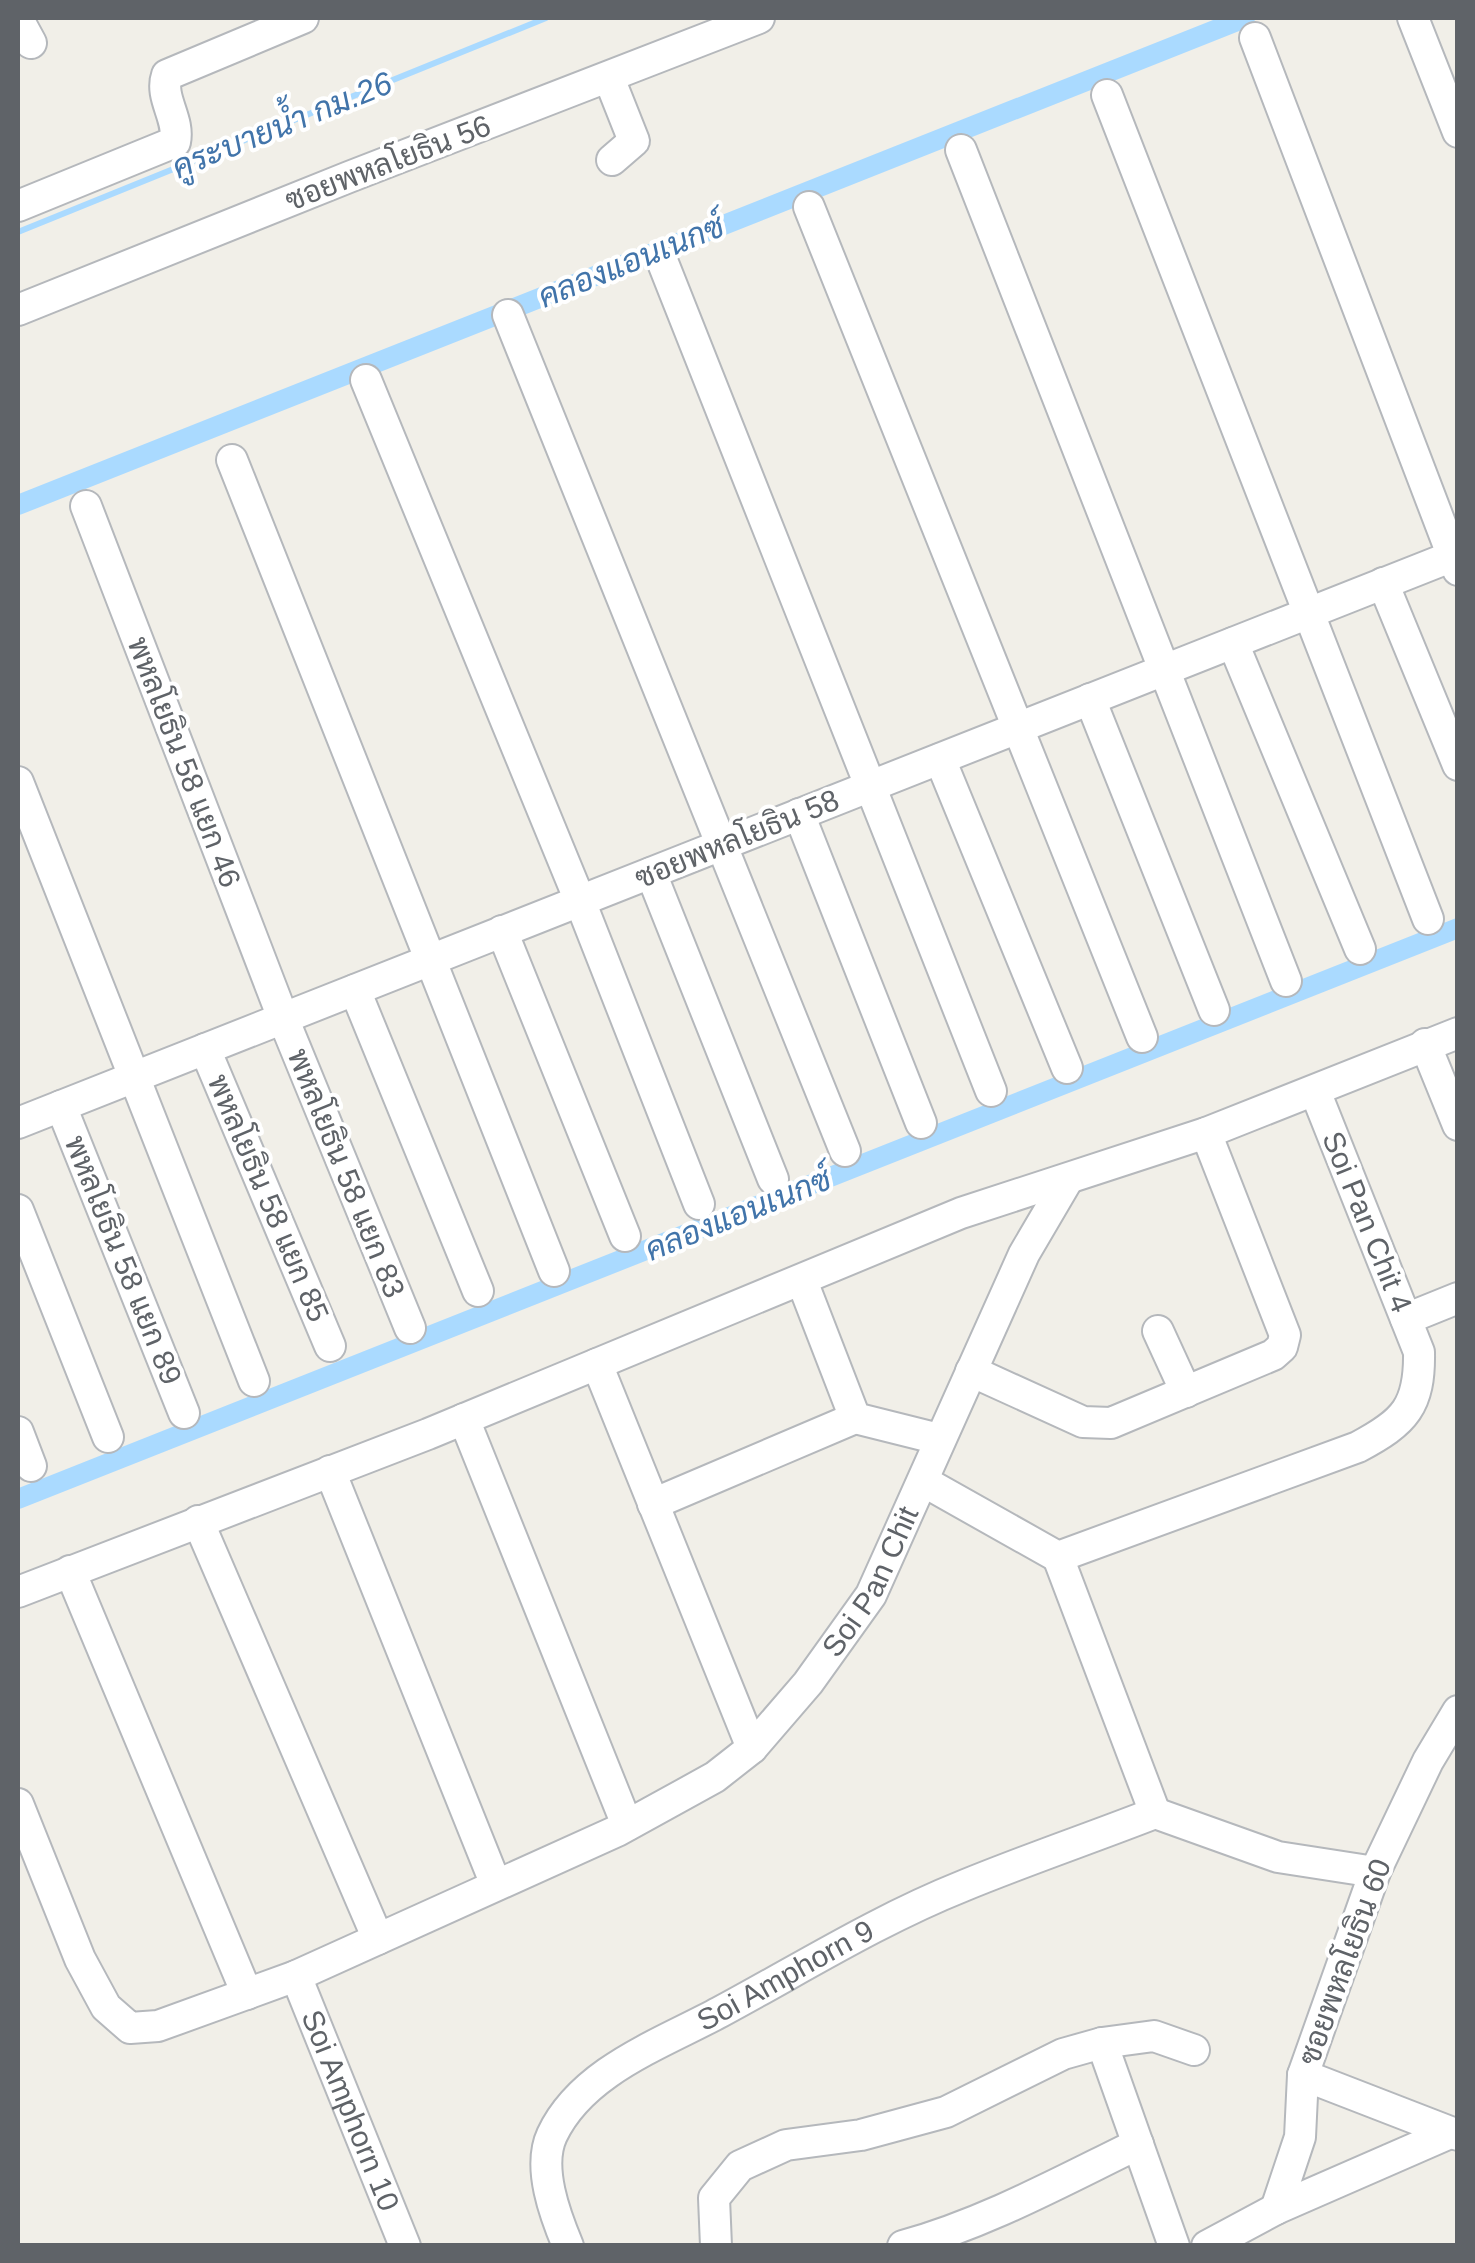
<svg xmlns="http://www.w3.org/2000/svg" width="1475" height="2263" viewBox="0 0 1475 2263" font-family="Arial,Sarabun,sans-serif">
<rect width="100%" height="100%" fill="#f1efe8"/>
<g fill="none" stroke-linecap="round" stroke-linejoin="round">
<path stroke="#aadaff" stroke-width="6" d="M18 232 546 18"/>
<g stroke="#aadaff" stroke-width="20">
<path d="M18 505 1245 18"/>
<path d="M18 1499 1458 928"/>
</g>
<g stroke="#b5b8bc" stroke-width="34">
<g id="minor">
<path d="M1413 18 1458 132"/>
<path d="M18 19 31 43"/>
<path d="M1255 38 1458 570"/>
<path d="M609 78 634 141 612 160"/>
<path d="M1107 95 1428 919"/>
<path d="M961 150 1286 981"/>
<path d="M18 206 175 142C180 118 159 98 167 75L303 18"/>
<path d="M809 207 1142 1037"/>
<path d="M663 263 991 1091"/>
<path d="M18 310 349 177 759 18"/>
<path d="M508 315 845 1151"/>
<path d="M366 380 580 901 699 1204"/>
<path d="M232 460 554 1271"/>
<path d="M86 506 283 1018 410 1328"/>
<path d="M1383 583 1458 765"/>
<path d="M1233 643 1360 949"/>
<path d="M1090 699 1214 1010"/>
<path d="M940 759 1067 1068"/>
<path d="M18 782 254 1381"/>
<path d="M799 814 921 1123"/>
<path d="M651 873 773 1179"/>
<path d="M502 931 625 1236"/>
<path d="M355 990 478 1291"/>
<path d="M1425 1044 1458 1125"/>
<path d="M205 1049 330 1346"/>
<path d="M61 1106 184 1413"/>
<path d="M18 1123 1458 554"/>
<path d="M18 1210 108 1437"/>
<path d="M802 1281 855 1418 939 1439"/>
<path d="M1406 1319 1458 1298"/>
<path d="M1158 1331 1186 1392"/>
<path d="M597 1364 752 1748"/>
<path d="M971 1371 1083 1422 1111 1423 1273 1355 1282 1347 1285 1335 1206 1133"/>
<path d="M464 1419 627 1825"/>
<path d="M18 1432 31 1466"/>
<path d="M330 1471 496 1885"/>
<path d="M923 1481 1058 1557 1358 1447C1405 1422 1420 1406 1419 1352L1315 1091"/>
<path d="M653 1504 855 1418"/>
<path d="M198 1521 378 1939"/>
<path d="M1058 1557 1155 1813"/>
<path d="M70 1571 247 1994"/>
<path d="M18 1592 428 1434 961 1213 1206 1133 1458 1033"/>
<path id="s1" d="M18 1804 80 1959 106 2007 130 2028 158 2026 296 1976 617 1831 715 1777 752 1748 808 1683 871 1595 1024 1254 1068 1179"/>
<path d="M1155 1813 1278 1857 1375 1872"/>
<path id="s2" d="M296 1976 405 2246"/>
<path d="M1102 2043 1174 2246"/>
<path d="M1303 2075 1458 2135"/>
<path d="M1276 2209 1300 2137 1303 2075 1375 1872 1428 1761 1458 1711"/>
<path id="s3" d="M568 2246C555 2215 537 2167 552 2135 582 2071 661 2044 720 2012 800 1969 878 1920 963 1886 1026 1860 1091 1838 1155 1813"/>
<path d="M716 2246 714 2198 740 2166 786 2145 861 2135 946 2112 1063 2054 1102 2043 1154 2036 1194 2050"/>
<path d="M903 2246C986 2223 1062 2181 1138 2144"/>
<path d="M1207 2246 1276 2209 1450 2133"/>
</g>
</g>
<use href="#minor" stroke="#fff" stroke-width="30"/>
</g>
<g text-anchor="middle" stroke-width="8" stroke-linejoin="round" paint-order="stroke">
<g font-size="30" fill="#5f6368" stroke="#fff">
<text transform="translate(388 163) rotate(-21)" y="10">ซอยพหลโยธิน 56</text>
<text transform="translate(184 762) rotate(69)" y="10">พหลโยธิน 58 แยก 46</text>
<text transform="translate(737 839) rotate(-22)" y="10">ซอยพหลโยธิน 58</text>
<text transform="translate(346 1173) rotate(68)" y="10">พหลโยธิน 58 แยก 83</text>
<text transform="translate(268 1198) rotate(67)" y="10">พหลโยธิน 58 แยก 85</text>
<text transform="translate(1367 1222) rotate(68)" y="10">Soi Pan Chit 4</text>
<text transform="translate(123 1260) rotate(68)" y="10">พหลโยธิน 58 แยก 89</text>
<text dy="10" stroke="none"><textPath href="#s1" startOffset="1145">Soi Pan Chit</textPath></text>
<text transform="translate(1345 1962) rotate(-70)" y="10">ซอยพหลโยธิน 60</text>
<text dy="10" stroke="none"><textPath href="#s3" startOffset="402">Soi Amphorn 9</textPath></text>
<text dy="10" stroke="none"><textPath href="#s2" startOffset="145">Soi Amphorn 10</textPath></text>
</g>
<g font-size="32" font-style="italic" fill="#4174aa" stroke="#fff">
<text transform="translate(282 125) rotate(-22)" y="11">คูระบายน้ำ กม.26</text>
<text transform="translate(631 261) rotate(-22)" y="11">คลองแอนเนกซ์</text>
<text transform="translate(738 1214) rotate(-22)" y="11">คลองแอนเนกซ์</text>
</g>
</g>
<rect width="1475" height="2263" fill="none" stroke="#5f6368" stroke-width="40"/>
</svg>
